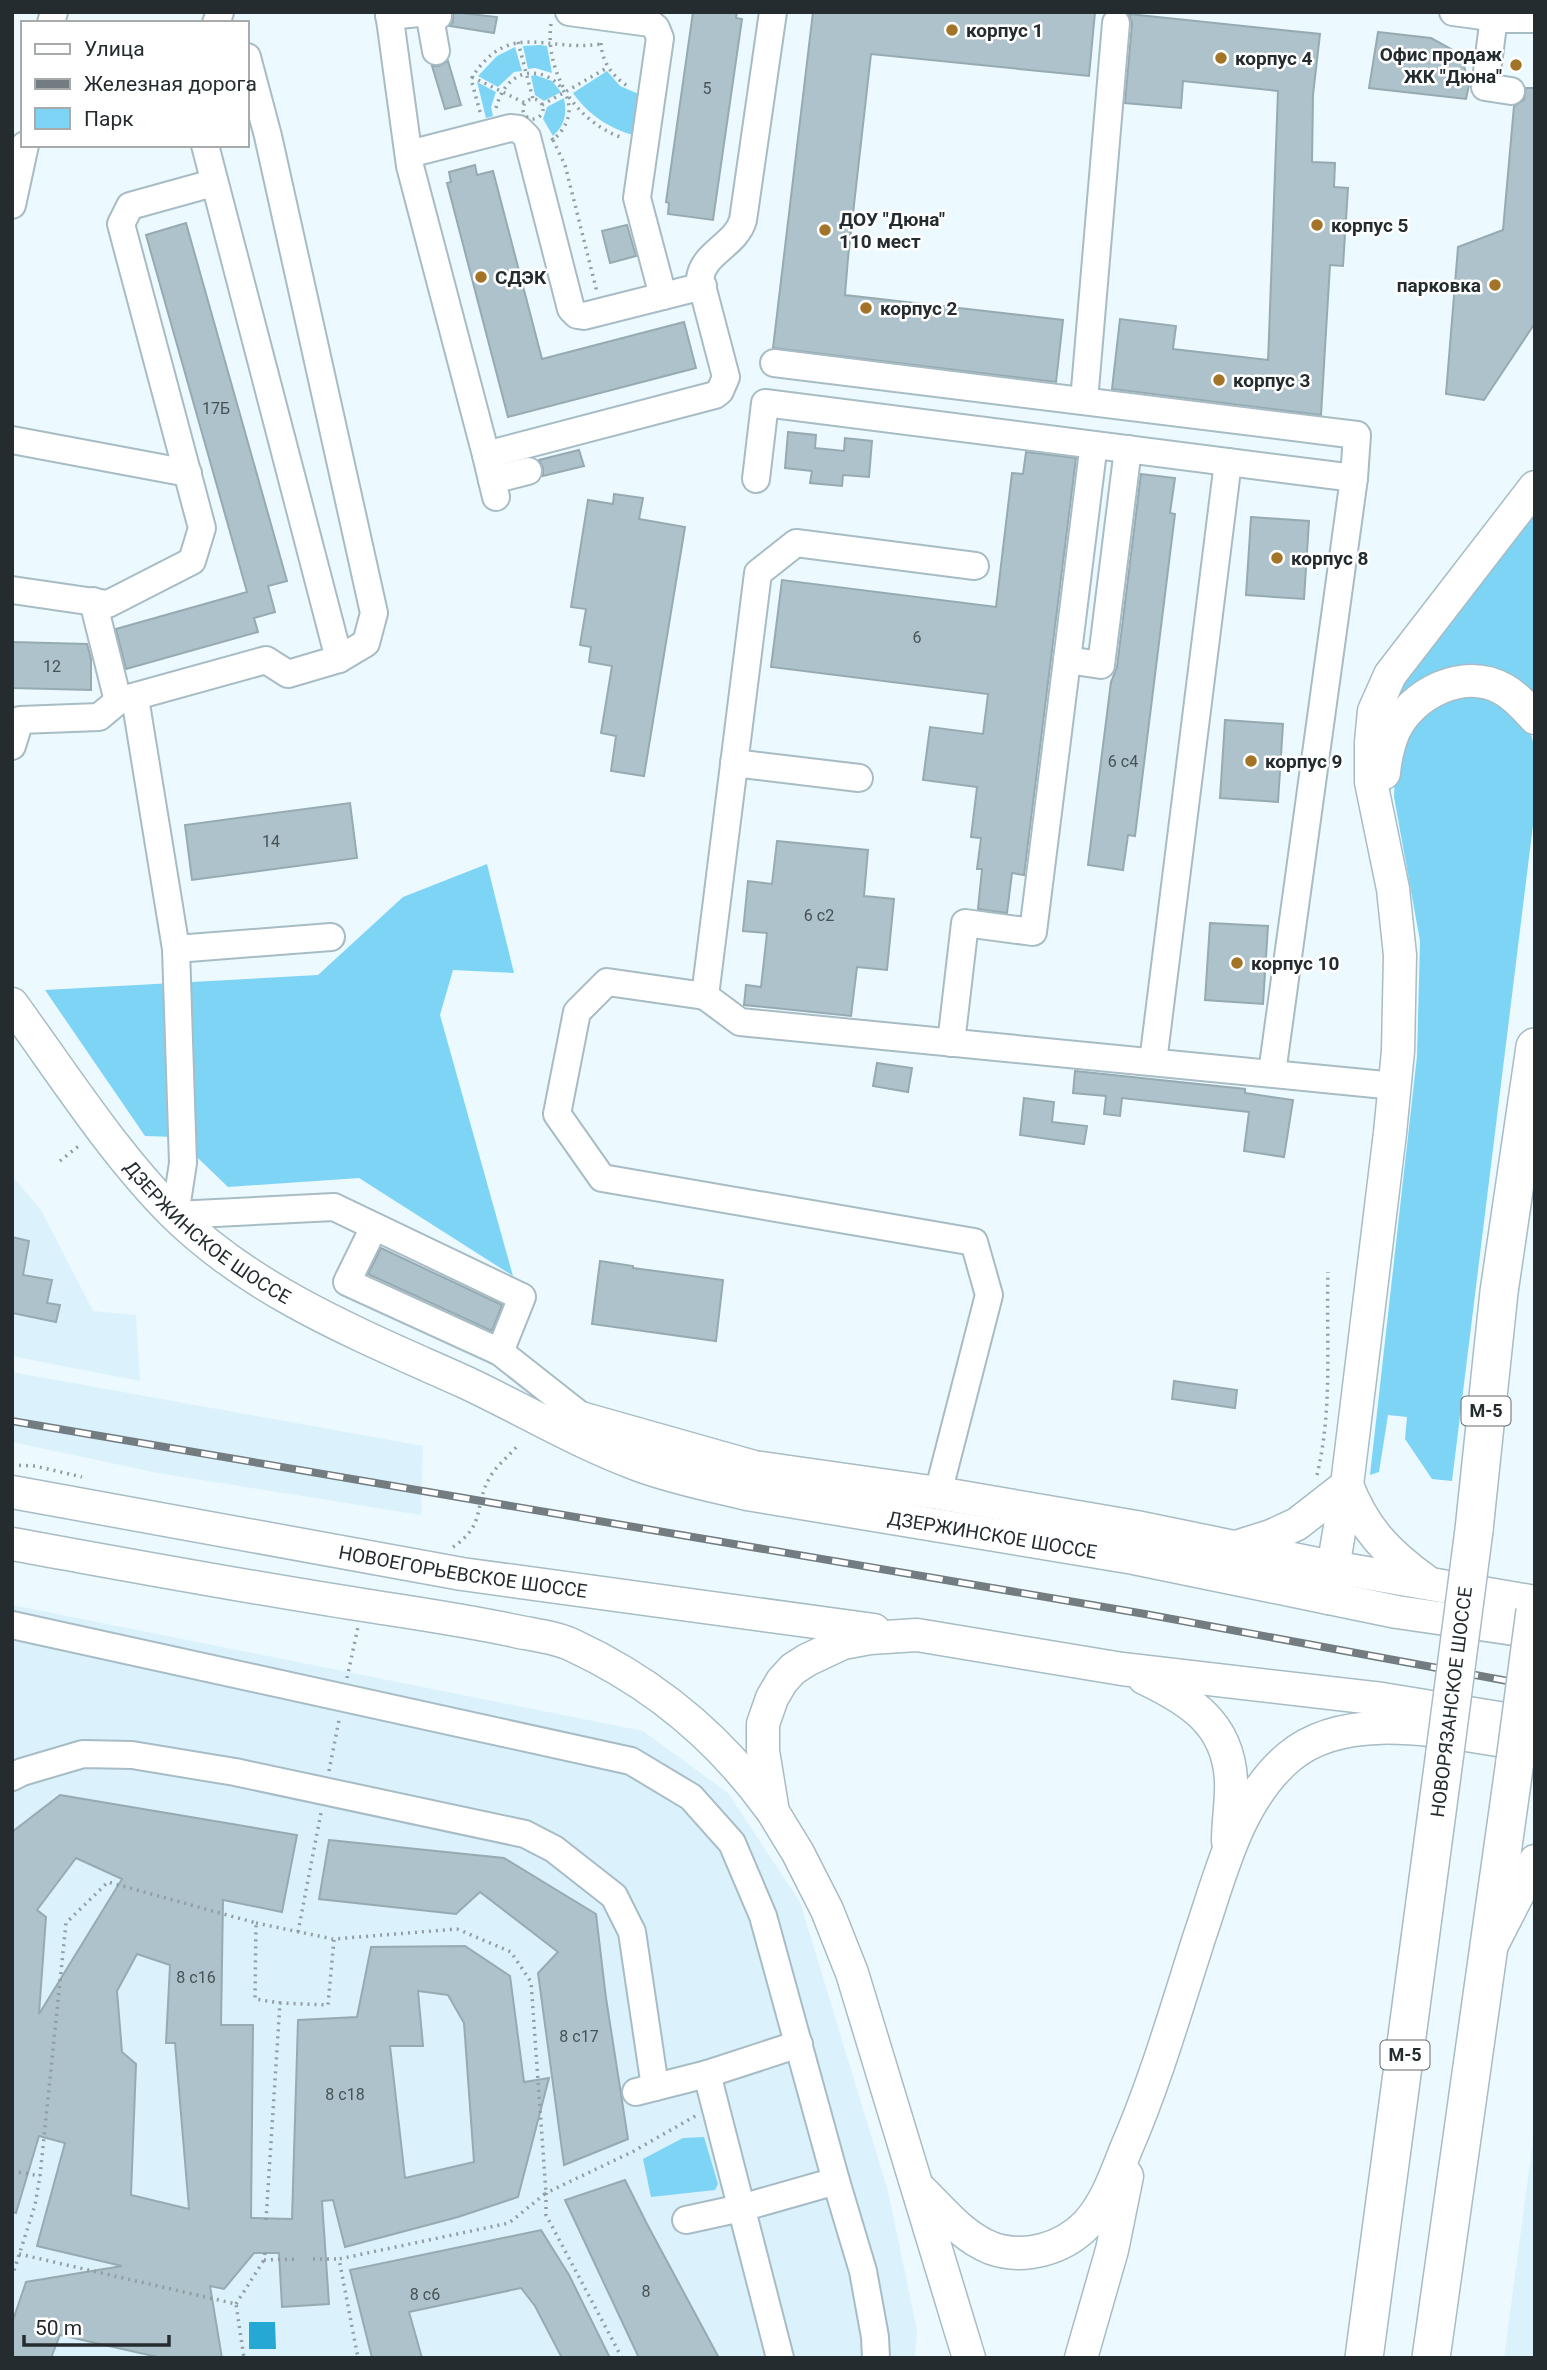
<svg xmlns="http://www.w3.org/2000/svg" width="1547" height="2370" viewBox="0 0 1547 2370" font-family="Roboto,sans-serif">
<rect width="100%" height="100%" fill="#ecf9ff"/>
<g fill="#dbf2fd">
<path d="M12 1176 41 1210 93 1311 136 1315 140 1381 12 1356Z"/>
<path d="M12 1372 423 1446 421 1515 158 1473 12 1442Z"/>
<path d="M12 1605 643 1731 728 1793 800 1902 888 2191 917 2330 915 2358H12Z"/>
<path d="M1535 2125V2358H1504Z"/>
</g>
<g fill="#7ed4f5">
<path d="M540 45 547 46 552 73 535 68 528 69 523 46Z"/>
<path d="M515 47 522 71 514 72 498 87 478 76 497 56Z"/>
<path d="M607 71 620 86 641 95V137C613 131 589 116 573 93Z"/>
<path d="M535 75 552 81 561 92 544 101 535 95 531 76Z"/>
<path d="M477 82 496 92 491 107 493 116 486 118Z"/>
<path d="M564 98C567 114 565 125 553 136L543 119 547 107Z"/>
<path d="M1535 503V698C1521 692 1471 667 1460 667 1428 667 1403 692 1386 716L1396 685Z"/>
<path d="M1488 694C1499 702 1515 711 1523 721 1542 744 1535 782 1535 809L1452 1481 1432 1479 1405 1439 1407 1417 1388 1415 1379 1472 1370 1475 1417 1056 1420 941 1394 797 1395 767 1406 731 1441 696Z"/>
<path d="M487 864 514 973 453 970 440 1015 513 1276 359 1178 228 1187 176 1137 145 1136 45 990 318 975 403 897Z"/>
<path d="M704 2137 718 2184 715 2190 651 2197 643 2159 683 2138Z"/>
</g>
<path fill="#25a9d4" d="M249 2322H275L276 2349H249Z"/>
<g fill="#adc2ca" stroke="#96aab2" stroke-width="2" fill-rule="evenodd">
<path d="M453 12 497 17 494 33 450 26 453 22Z"/>
<path d="M693 12H737L736 18 742 19 713 220 668 214 669 203 666 202Z"/>
<path d="M813 12H1095L1089 76 871 54 848 258 845 295 1063 320 1056 382 773 348Z"/>
<path d="M1129 14 1320 34 1313 95 1312 162 1335 163 1334 187 1348 188 1343 266 1330 265 1321 415 1112 389 1120 319 1176 326 1173 349 1268 360 1269 336 1278 91 1183 81 1181 108 1125 103 1132 24Z"/>
<path d="M1378 32 1431 38 1451 49 1464 66 1469 85 1466 99 1369 88Z"/>
<path d="M448 61 461 105 445 109 432 66H439Z"/>
<path d="M1526 88H1535V323L1484 400 1446 394 1458 247 1503 230 1514 106 1524 100Z"/>
<path d="M475 165 477 175 493 171 542 359 684 322 696 368 508 417 447 183 451 182 449 172Z"/>
<path d="M186 223 287 581 268 586 275 612 254 618 258 632 126 669 116 629 247 592 146 235Z"/>
<path d="M627 225 636 256 610 263 602 231Z"/>
<path d="M788 432 816 435 815 448 844 451 845 438 872 441 869 477 843 475 842 486 810 483 812 471 785 468Z"/>
<path d="M579 450 584 466 543 476V468L539 460Z"/>
<path d="M1026 452 1076 458 1024 875 1012 873 1007 913 978 909 982 869H977L981 838 971 837 977 787 923 780 930 727 983 734 988 694 771 667 782 580 996 607 1012 473 1023 474Z"/>
<path d="M1141 474 1175 478 1170 513 1175 514 1135 836 1128 835 1123 870 1088 865 1111 682 1117 667Z"/>
<path d="M614 494 643 498 639 519 685 527 644 776 611 771 616 736 601 733 612 666 589 662 591 647 580 645 586 609 571 607 588 500 613 504Z"/>
<path d="M1251 517 1309 521 1304 599 1246 595Z"/>
<path d="M12 642 87 644 91 659V690L12 688Z"/>
<path d="M1225 720 1283 724 1278 802 1220 798Z"/>
<path d="M350 803 357 858 192 880 185 825Z"/>
<path d="M777 841 868 850 864 896 894 899 887 970 857 967 851 1016 744 1005 746 985 761 987 767 933 743 931 748 881 772 884Z"/>
<path d="M1210 923 1268 926 1263 1004 1205 1000Z"/>
<path d="M877 1063 912 1068 908 1092 873 1086Z"/>
<path d="M1075 1071 1245 1089V1093L1293 1100 1284 1157 1244 1151 1249 1112 1122 1098 1120 1116 1104 1114 1106 1096 1073 1093Z"/>
<path d="M1024 1098 1054 1102 1052 1122 1087 1126 1084 1144 1020 1135Z"/>
<path d="M12 1237 29 1241 23 1275 52 1280 47 1303 60 1305 56 1322 12 1313Z"/>
<path d="M381 1248 502 1305 492 1331 368 1274Z"/>
<path d="M600 1261 633 1266V1268L723 1280 716 1341 592 1324Z"/>
<path d="M1174 1381 1237 1390 1235 1408 1172 1399Z"/>
<path d="M60 1795 297 1835 282 1912 223 1900 221 2025H253L251 2218 292 2219 298 2020 357 2017 371 1947 465 1946 510 1976 524 2082 549 2078 518 2197 458 2217 345 2247 333 2200 322 2201 329 2304 282 2307 279 2253H254L224 2289 210 2286 222 2358H162L60 2335 51 2358H12V2323L26 2282 122 2266 37 2246 65 2143 39 2136 16 2213 12 2212V1832ZM76 1858 122 1879 39 2014 46 1917 37 1910ZM137 1954 170 1965 166 2043H175L189 2209 131 2195 136 2064 122 2052 117 1991ZM418 1991 448 1995 464 2023 474 2162 405 2178 390 2046H423Z"/>
<path d="M329 1840 504 1858 596 1914 606 1998 628 2139 564 2165 538 1973 558 1952 480 1892 456 1914 319 1899Z"/>
<path d="M625 2180 647 2224 719 2358H639L565 2200Z"/>
<path d="M541 2230 569 2275 610 2358H562L535 2306 521 2288 409 2312 422 2358H372L350 2270Z"/>
</g>
<g fill="none" stroke-linecap="round" stroke-linejoin="round">
<g stroke="#a7bcc4" stroke-width="30">
<g id="minor">
<path d="M389 12 410 166 486 455 715 395 720 391 726 377 700 278C704 252 736 245 743 220L773 12"/>
<path d="M429 12 436 51"/>
<path d="M569 12 650 23 656 28 660 38 637 198 663 296"/>
<path d="M1453 12 1505 19H1535"/>
<path d="M389 16 429 12 438 16"/>
<path d="M1494 17 1485 87 1511 91"/>
<path d="M51 23 54 12"/>
<path d="M216 23 220 12"/>
<path d="M247 57 268 136 374 613 366 643 339 659"/>
<path d="M409 154 510 128 519 129 527 137 571 309 577 315 584 316 703 286"/>
<path d="M12 205 25 145"/>
<path d="M774 363 1357 435 1354 478"/>
<path d="M1084 401 1116 23"/>
<path d="M12 440 188 473"/>
<path d="M486 455 496 497"/>
<path d="M756 479 765 403 1354 478 1272 1073"/>
<path d="M492 480 528 471"/>
<path d="M975 566 796 543 758 573 705 996 740 1022 1395 1086"/>
<path d="M12 590 108 604 192 561 202 528 121 224 130 206 213 183"/>
<path d="M93 601 118 701"/>
<path d="M1067 660 1092 459"/>
<path d="M135 698 176 949 183 1163 175 1215 334 1207 522 1297 500 1352"/>
<path d="M12 746 20 720 99 717 118 701 266 660 288 674 339 659 205 145"/>
<path d="M734 763 859 778"/>
<path d="M176 949 331 937"/>
<path d="M705 996 607 982 577 1012 557 1114 602 1178 974 1242 989 1295 938 1493"/>
<path d="M951 1043 965 923 1033 932 1067 660 1101 665 1128 449"/>
<path d="M1153 1062 1228 462"/>
<path d="M374 1227 347 1282 500 1352 585 1419"/>
<path d="M12 1625 631 1761 691 1797 732 1843 763 1916 836 2181 863 2271 875 2337 876 2358"/>
<path d="M12 1777 22 1772 83 1754 132 1755 235 1772 525 1834 554 1849 614 1896 632 1932 655 2087"/>
<path d="M707 2074 780 2358"/>
<path d="M636 2092 707 2074 799 2044"/>
<path d="M686 2220 741 2208 836 2181"/>
</g>
</g>
<g stroke="#a7bcc4" stroke-width="35">
<g id="major">
<path d="M1384 773C1385 761 1389 743 1394 731 1412 693 1464 667 1503 689 1516 696 1525 707 1535 718"/>
<path id="s1" d="M12 1004C63 1074 113 1153 174 1214 255 1294 365 1337 467 1383 524 1410 579 1443 639 1465 674 1478 710 1485 747 1494L1134 1558 1397 1612 1535 1632"/>
<path d="M563 1413 754 1467 938 1493 1136 1527 1332 1567 1535 1602"/>
<path d="M1347 1485C1364 1529 1388 1554 1426 1581"/>
<path id="s2" d="M12 1492 462 1574 874 1630"/>
<path d="M12 1544C129 1565 246 1587 363 1605 414 1613 464 1620 515 1631 533 1635 555 1637 572 1645 652 1682 718 1736 770 1808"/>
<path d="M1236 1547 1271 1536 1297 1524 1347 1485"/>
<path d="M1328 1598 1347 1485 1390 1133 1398 1051 1400 955 1393 889 1371 782V742L1374 711 1390 675 1535 487"/>
<path d="M1144 1678C1190 1700 1228 1723 1231 1780 1232 1800 1228 1821 1228 1841"/>
<path d="M1494 1941 1535 1861"/>
<path d="M922 2191C942 2211 963 2237 991 2248 1024 2260 1063 2249 1087 2224 1106 2204 1116 2174 1126 2149 1156 2080 1177 2006 1200 1935 1221 1874 1237 1801 1289 1757 1348 1707 1450 1734 1519 1743"/>
<path d="M969 2358 852 1973 827 1910 798 1853 773 1812 763 1751V1724L772 1698 782 1681 793 1669 807 1660 843 1643 870 1638 917 1635 1122 1669 1382 1699 1535 1724"/>
<path d="M1081 2358 1112 2250 1127 2176"/>
</g>
</g>
<g stroke="#a7bcc4" stroke-width="40">
<g id="highway">
<path d="M1474 1530 1499 1292 1535 1047"/>
<path d="M1364 2358 1445 1752"/>
<path d="M1431 2358 1515 1761"/>
</g>
</g>
<g stroke="#929da1" stroke-width="3.5" stroke-dasharray="2 5" stroke-linecap="butt">
<path d="M551 24C548 46 553 67 563 87"/>
<path d="M518 42 533 99"/>
<path d="M601 43C602 63 613 77 629 87"/>
<path d="M472 77 525 103"/>
<path d="M569 97C583 116 600 130 623 138"/>
<circle cx="533" cy="109" r="10"/>
<path d="M542 105 607 68"/>
<path d="M496 108C516 34 605 94 553 140L551 137"/>
<path d="M480 112 471 79C509 18 547 53 601 44"/>
<path d="M553 140 565 165 597 292"/>
<path d="M60 1161 81 1144"/>
<path d="M12 1465 35 1466 82 1477"/>
<path d="M1317 1475C1333 1408 1326 1341 1328 1272"/>
<path d="M453 1547C487 1524 473 1506 490 1477 497 1465 510 1455 519 1444"/>
<path d="M347 1678 358 1627"/>
<path d="M329 1771 339 1720"/>
<path d="M256 1923 333 1939"/>
<path d="M298 1932 321 1813"/>
<path d="M12 2171 40 2176"/>
<path d="M266 2220 280 2003 328 2005 334 1939 457 1929 511 1952 531 1982 546 2193 509 2223 339 2259 358 2358"/>
<path d="M265 2253 264 2260 299 2259"/>
<path d="M19 2254 236 2304 244 2358"/>
<path d="M313 2259H339"/>
<path d="M12 2277 35 2205 40 2176 66 1923 108 1882 256 1923 255 1999 280 2003"/>
<path d="M236 2304 264 2260"/>
<path d="M622 2358 546 2215V2193L634 2151 697 2115"/>
</g>
<use href="#minor" stroke="#fff" stroke-width="26"/>
<use href="#major" stroke="#fff" stroke-width="32"/>
<use href="#highway" stroke="#fff" stroke-width="37"/>
<g stroke="#737d81" stroke-width="8">
<path id="rail" d="M12 1421 1145 1614 1535 1686"/>
</g>
<use href="#rail" stroke="#fff" stroke-width="5" stroke-dasharray="16" stroke-linecap="butt"/>
<g stroke="#a7bcc4" stroke-width="40" stroke-linecap="butt">
<g id="highway-bridge">
<path d="M1445 1752 1474 1530"/>
<path d="M1515 1761 1535 1611"/>
</g>
</g>
<use href="#highway-bridge" stroke="#fff" stroke-width="37"/>
</g>
<g fill="#a37427" stroke="#fff" stroke-width="2.5">
<circle cx="952" cy="30" r="7"/>
<circle cx="1221" cy="58" r="7"/>
<circle cx="1516" cy="65" r="7"/>
<circle cx="1317" cy="225" r="7"/>
<circle cx="825" cy="230" r="7"/>
<circle cx="481" cy="277" r="7"/>
<circle cx="1495" cy="285" r="7"/>
<circle cx="866" cy="308" r="7"/>
<circle cx="1219" cy="380" r="7"/>
<circle cx="1277" cy="558" r="7"/>
<circle cx="1251" cy="761" r="7"/>
<circle cx="1237" cy="963" r="7"/>
</g>
<g text-anchor="middle" stroke-width="5" stroke-linejoin="round" paint-order="stroke">
<g font-size="16" fill="#465256">
<text x="707" y="94">5</text>
<text x="216" y="414">17Б</text>
<text x="917" y="643">6</text>
<text x="52" y="672">12</text>
<text x="1123" y="767">6 с4</text>
<text x="271" y="847">14</text>
<text x="819" y="921">6 с2</text>
<text x="196" y="1983">8 с16</text>
<text x="579" y="2042">8 с17</text>
<text x="345" y="2100">8 с18</text>
<text x="646" y="2297">8</text>
<text x="425" y="2300">8 c6</text>
</g>
<g fill="#fff" stroke="#666b6d" stroke-width="2">
<rect x="1461.5" y="1396.5" width="49" height="29" rx="5"/>
<rect x="1380.5" y="2040.5" width="49" height="29" rx="5"/>
</g>
<g font-size="18" font-weight="bold" fill="#242c2f">
<text x="1486" y="1417">М-5</text>
<text x="1405" y="2061">М-5</text>
</g>
<g font-size="19" font-weight="bold" fill="#242c2f" stroke="#fff" text-anchor="start">
<text x="966" y="37">корпус 1</text>
<text x="1502" y="61" text-anchor="end">Офис продаж<tspan x="1502" dy="22">ЖК "Дюна"</tspan></text>
<text x="1235" y="65">корпус 4</text>
<text x="839" y="226">ДОУ "Дюна"<tspan x="839" dy="22">110 мест</tspan></text>
<text x="1331" y="232">корпус 5</text>
<text x="495" y="284">СДЭК</text>
<text x="1481" y="292" text-anchor="end">парковка</text>
<text x="880" y="315">корпус 2</text>
<text x="1233" y="387">корпус 3</text>
<text x="1291" y="565">корпус 8</text>
<text x="1265" y="768">корпус 9</text>
<text x="1251" y="970">корпус 10</text>
</g>
<g font-size="19" fill="#242c2f" stroke="#fff">
<text dy="7" stroke="none"><textPath href="#s1" startOffset="303">ДЗЕРЖИНСКОЕ ШОССЕ</textPath></text>
<text dy="7" stroke="none"><textPath href="#s1" startOffset="1157">ДЗЕРЖИНСКОЕ ШОССЕ</textPath></text>
<text dy="7" stroke="none"><textPath href="#s2" startOffset="458">НОВОЕГОРЬЕВСКОЕ ШОССЕ</textPath></text>
<text transform="translate(1451 1702) rotate(-83)" y="7">НОВОРЯЗАНСКОЕ ШОССЕ</text>
</g>
</g>
<rect width="1547" height="2370" fill="none" stroke="#242c2f" stroke-width="28"/>
<rect x="21" y="21" width="228" height="126" fill="#ffffff" stroke="#a7abac" stroke-width="2"/>
<rect x="35" y="44" width="35" height="10" fill="#ffffff" stroke="#a7abac" stroke-width="2"/>
<text x="84" y="56" font-size="21" fill="#242c2f">Улица</text>
<rect x="35" y="79" width="35" height="10" fill="#737d81" stroke="#a7abac" stroke-width="2"/>
<text x="84" y="91" font-size="21" fill="#242c2f">Железная дорога</text>
<rect x="35" y="108" width="35" height="21" fill="#7ed4f5" stroke="#a7abac" stroke-width="2"/>
<text x="84" y="126" font-size="21" fill="#242c2f">Парк</text>
<path d="M24 2335v10h145v-10" fill="none" stroke="#242c2f" stroke-width="3.5"/>
<text x="35" y="2335" font-size="21" fill="#242c2f" stroke="#ffffff" stroke-width="5" paint-order="stroke">50 m</text>
</svg>
